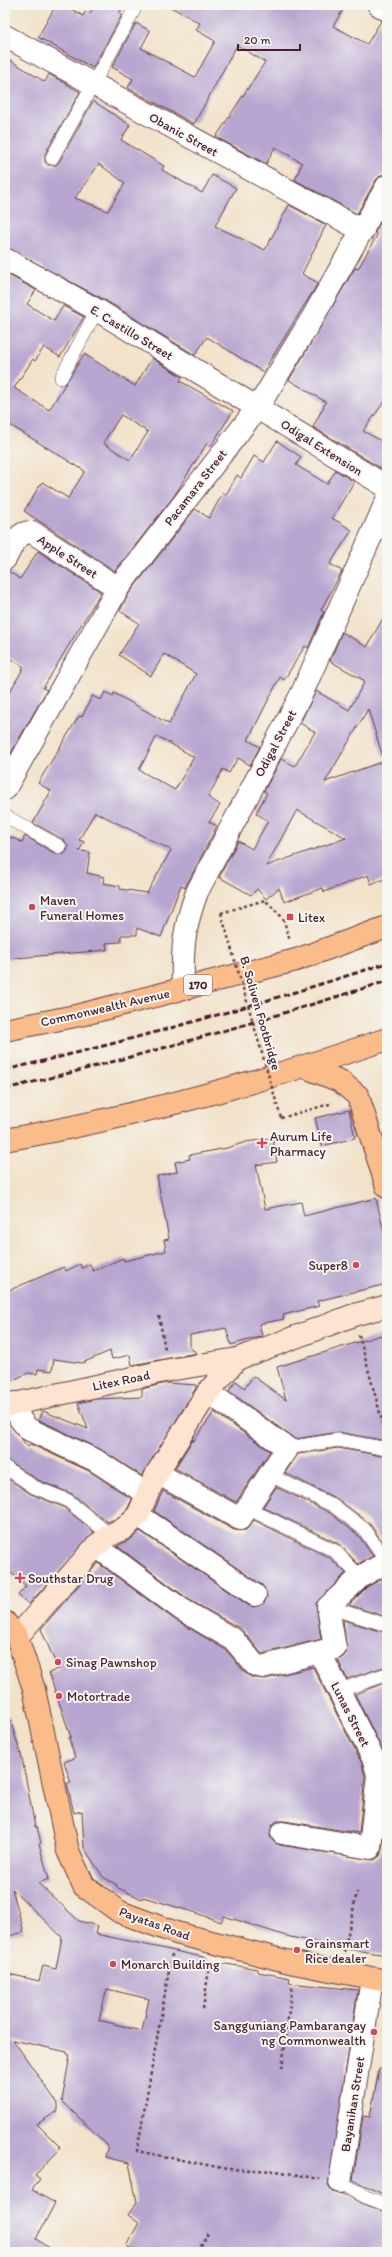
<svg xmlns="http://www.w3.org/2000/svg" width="392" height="2257" viewBox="0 0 392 2257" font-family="Itim,sans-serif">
<rect width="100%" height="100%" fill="#f6f6f2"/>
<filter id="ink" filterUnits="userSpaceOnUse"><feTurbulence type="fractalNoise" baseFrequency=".025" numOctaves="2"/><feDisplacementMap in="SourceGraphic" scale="8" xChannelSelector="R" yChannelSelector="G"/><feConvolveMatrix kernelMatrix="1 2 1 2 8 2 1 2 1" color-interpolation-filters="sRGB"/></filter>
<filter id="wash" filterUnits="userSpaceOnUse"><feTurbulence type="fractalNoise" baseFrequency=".012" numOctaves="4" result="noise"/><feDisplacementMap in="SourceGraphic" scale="16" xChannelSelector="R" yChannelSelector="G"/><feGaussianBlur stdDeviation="0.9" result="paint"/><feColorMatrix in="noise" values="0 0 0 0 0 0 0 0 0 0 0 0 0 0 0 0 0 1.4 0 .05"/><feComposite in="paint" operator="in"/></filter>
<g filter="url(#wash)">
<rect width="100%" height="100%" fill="#f2e2c9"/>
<g id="blocks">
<g fill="#b7a6cf" fill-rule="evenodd">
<path d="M56 5H64L83 16 86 11 90 13 94 5H124L119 14 122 15 93 68 38 37Z"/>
<path d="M167 5H346L333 26 367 44 381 21 387 22V174L381 175 376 180 357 214 295 180 302 163 275 147 266 164 216 137 265 62 237 45 194 124 128 88 133 79 112 67 136 23 150 31 141 48 195 77 215 41 196 30 200 23Z"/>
<path d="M5 57 45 82 49 74 80 92 45 154V162L48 165H56L59 162 93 101 130 125 121 140 164 166 162 170 202 193 212 175 236 188 215 226 265 250 289 205 326 225 302 274 318 283 263 372 207 337 195 355 103 299 5 247ZM99 164 125 183 108 211 75 198Z"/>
<path d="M387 211V398L363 431 387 444V472L313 427 326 402 289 380 355 268 358 269 377 235 375 232Z"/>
<path d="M5 273 36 290 27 304 54 321 63 306 84 317 60 357 44 347 35 361 33 359 14 388 49 410 84 354 135 386 152 358 182 377 180 381 233 411 211 446 207 443 174 496 115 571 24 511 42 482 68 498 85 471 5 422ZM121 415 148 432 130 460 103 443Z"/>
<path d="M277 441 301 457 296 465 327 484 336 470 354 482 332 518 352 530 330 564 342 571 321 610 324 612 308 648 305 646 284 680 280 677 248 740 260 747 250 765 238 758 229 773 223 769 208 797 220 805 209 822 217 826 185 888 181 885 161 937 137 928V935H121V942L106 943 107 950 5 959V847L10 837 22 842 25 836 56 854H64L67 851 68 847 64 840 33 823 51 791 38 783 79 716 82 717 92 696 101 700 105 692 113 696 114 693 169 724 196 674 164 654 151 676 119 655 139 623 120 611 128 595 195 509 209 518 223 493 226 495 237 475 241 478 254 456 264 462ZM157 736 194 757 175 790 139 770ZM95 812 171 850 147 893 120 889V886L103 883 104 877 87 873 90 852 79 851 84 842 79 840Z"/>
<path d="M38 551 101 592 43 688 47 690 10 755 5 752V700L24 667 5 655V571H8L20 579Z"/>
<path d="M387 611V756L383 757 368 709 325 782 387 760V878L371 884 368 875 324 892 323 888 284 902 279 888 266 899 257 889 251 895 219 877 238 841 252 849 268 821 256 813 267 793 264 791 281 759 295 766 315 732 300 723 316 691 349 710 365 681 330 661 342 632 367 647ZM297 810 346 838 266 866Z"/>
<path d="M349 1110 355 1138 322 1146 315 1118Z"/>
<path d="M273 1138 277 1162 256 1165 265 1209 301 1202 304 1216 376 1198 387 1246V1284L317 1301 319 1306 283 1315 284 1319 259 1324 262 1336 231 1345 226 1328 190 1335V1348L197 1353 132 1365 130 1355 112 1359 110 1351 82 1363 54 1359 52 1371 38 1369 37 1374 28 1373 5 1384V1292L64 1267 66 1271 80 1264 82 1268 90 1264 93 1271 123 1258 124 1261 166 1251 164 1240 169 1239 157 1176 177 1172 175 1162 190 1159 189 1155 227 1148 246 1142Z"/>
<path d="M381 1335 387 1354V1441L339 1432 295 1439 229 1391 236 1381 245 1388 253 1376 286 1400 277 1367Z"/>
<path d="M166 1383 196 1385V1388L142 1476 100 1449 39 1420 43 1411 88 1429 78 1403 96 1399 142 1397V1389Z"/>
<path d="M214 1412 270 1451 236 1502 175 1468 193 1439V1442Z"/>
<path d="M5 1418 28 1447 30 1444 89 1471 132 1499 128 1508 118 1518 107 1522 72 1494 38 1480 5 1459Z"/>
<path d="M338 1448 387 1457V1548L369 1523 339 1500 285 1473 298 1454Z"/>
<path d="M5 1477 31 1494 63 1507 94 1532 29 1604 18 1595 26 1586 5 1568Z"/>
<path d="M276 1487 330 1513 358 1535 373 1556 358 1564 339 1544 263 1507Z"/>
<path d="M163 1491 234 1530H246L254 1520 330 1558 346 1573 316 1603 321 1639 262 1654 241 1629 188 1599 117 1546 131 1539 140 1531 248 1605 254 1607 265 1602 267 1596 262 1585 154 1511Z"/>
<path d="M98 1563 174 1619 226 1650 245 1673 251 1677 265 1679 313 1667 362 1764 365 1776 359 1833 284 1821H277L272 1825 270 1837 274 1842 280 1845 374 1860 380 1856 382 1849 387 1808V1955L341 1948 286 1936 224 1916 221 1922 193 1912 143 1897 142 1899 116 1887 117 1885 103 1877 84 1848 82 1811 74 1813 67 1783H71L64 1762 75 1758 69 1738 71 1737 49 1673 58 1669 41 1629Z"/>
<path d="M382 1579 387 1580V1617L349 1605 367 1587Z"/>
<path d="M343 1620 387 1633V1666L347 1679 338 1660 343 1657 347 1652Z"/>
<path d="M387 1682V1760L355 1694Z"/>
<path d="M9 1716 22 1758 35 1827H37L41 1843 39 1844 49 1879 38 1883 79 1921 98 1926 96 1934 207 1958 206 1961 258 1969V1972L290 1978 289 1983 358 1990 328 2186 332 2192 344 2194 363 2204 387 2213V2252H137L126 2246 139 2223 128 2215 137 2202 129 2163 105 2157 108 2146 62 2101 70 2055 67 2054V2052L13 2040 58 2104V2111L37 2124 61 2148 35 2175 40 2179 32 2190 55 2203 36 2239 54 2252H5V1973L39 1981 43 1966 56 1969 62 1937 12 1889 24 1932 5 1937V1717ZM107 1989 149 1999 142 2031 99 2020Z"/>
<path d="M379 2069 387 2070V2196L353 2180 363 2116 370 2117Z"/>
</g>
</g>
</g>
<g filter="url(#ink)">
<use href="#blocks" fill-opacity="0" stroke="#633c43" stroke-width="1"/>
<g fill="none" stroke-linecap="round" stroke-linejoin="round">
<g stroke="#633c43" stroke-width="14">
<g id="lane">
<path d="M52 158 134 10"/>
<path d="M61 378 97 310"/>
<path d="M5 816 60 847"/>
<path d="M287 1448 338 1440 387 1449"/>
<path d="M5 1467 34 1487 67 1500 110 1535"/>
<path d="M270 1475 334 1506 364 1529 387 1562"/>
<path d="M247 1508 335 1551 360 1577"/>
<path d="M328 1607 387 1625"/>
<path d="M338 1691 387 1674"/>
<path d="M340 2182 366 2197 387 2205"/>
</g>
</g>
<g stroke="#633c43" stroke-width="24">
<g id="street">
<path d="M379 5 387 10"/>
<path d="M5 36 363 231"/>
<path d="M5 259 97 310 387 487"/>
<path d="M5 559C11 548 17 531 32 532L118 588"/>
<path d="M5 789 118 588 258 407 314 315 387 186"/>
<path d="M183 989C182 949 183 930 197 892L302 693 387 500"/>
<path d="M15 1403 20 1419 28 1429 95 1460 147 1494"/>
<path d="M157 1473 240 1519 287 1448 208 1392"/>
<path d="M138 1515 255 1595"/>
<path d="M96 1546 181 1609 234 1640 255 1665 262 1667 335 1648 328 1607 360 1577 387 1562"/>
<path d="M282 1833 370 1848 378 1775 374 1760 320 1653"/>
<path d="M340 2182 372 1979"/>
</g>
</g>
<g stroke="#633c43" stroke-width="24">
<g id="secondary">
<path d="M5 1406 169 1370 237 1359"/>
<path d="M17 1637 96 1546 110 1535 125 1528 138 1515 157 1473 208 1392 237 1359 354 1315 387 1306"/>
</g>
</g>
<g stroke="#633c43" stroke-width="24">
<g id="primary">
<path d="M5 1030 80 1015 296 960 387 927"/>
<path d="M305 1067 340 1081 358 1096 387 1187"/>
<path d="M5 1140C135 1117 262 1082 387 1039"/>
<path d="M5 1622 17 1637 34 1689 68 1851 84 1886 120 1912 176 1933 294 1963 387 1981"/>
</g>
</g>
<g stroke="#633c43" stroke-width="2.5" stroke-dasharray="3 3" stroke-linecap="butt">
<path d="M221 913 265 900 283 918 290 941"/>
<path d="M281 1118 333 1103"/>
<path d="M159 1316 165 1349"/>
<path d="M359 1335 385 1432"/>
<path d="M344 1952 357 1892"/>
<path d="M172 1954 137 2151 227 2169 276 2171 320 2179"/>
<path d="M203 2009 210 1963"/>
<path d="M282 2068 292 1985"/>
<path d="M198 2252 208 2233"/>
</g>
<use href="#lane" stroke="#fff" stroke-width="13"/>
<use href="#street" stroke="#fff" stroke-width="22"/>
<use href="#secondary" stroke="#fde4d1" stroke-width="22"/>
<use href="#primary" stroke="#fabc8b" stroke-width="22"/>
<g stroke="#4a1f2b" stroke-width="3" stroke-dasharray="6 3" stroke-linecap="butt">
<path d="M5 1070C134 1040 261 1004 387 963"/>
<path d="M5 1089C134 1058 261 1021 387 981"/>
</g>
<path stroke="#633c43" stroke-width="2.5" stroke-dasharray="3 3" stroke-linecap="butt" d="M221 913 281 1118"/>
</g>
</g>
<g fill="#d1495b" stroke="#f6f6f2" stroke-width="1.5">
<circle cx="32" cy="907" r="4"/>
<rect x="286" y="913" width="8" height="8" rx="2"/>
<path d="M260 1137h4v4h4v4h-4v4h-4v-4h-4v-4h4z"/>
<circle cx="356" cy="1265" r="4"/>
<path d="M18 1572h4v4h4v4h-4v4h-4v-4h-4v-4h4z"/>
<circle cx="58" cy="1662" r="4"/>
<circle cx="59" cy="1696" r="4"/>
<circle cx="297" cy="1950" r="4"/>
<circle cx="113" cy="1964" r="4"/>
<circle cx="374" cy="2032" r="4"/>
</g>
<g text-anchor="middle" stroke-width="4" stroke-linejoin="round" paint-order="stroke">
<rect fill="#f6f6f2" stroke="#7e6067" stroke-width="1" x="184" y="975" width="28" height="20" rx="3"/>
<g font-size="12" font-weight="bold" fill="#4a1f2b">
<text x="198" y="989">170</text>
</g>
<g font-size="13" fill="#4a1f2b" stroke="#f6f6f2">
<text transform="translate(184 134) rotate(29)" y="5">Obanic Street</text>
<text transform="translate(132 332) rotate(31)" y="5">E. Castillo Street</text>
<text transform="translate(322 447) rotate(32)" y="5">Odigal Extension</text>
<text transform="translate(195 487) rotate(-52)" y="5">Pacamara Street</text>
<text transform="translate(68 556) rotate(33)" y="5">Apple Street</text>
<text transform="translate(275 743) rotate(-62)" y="5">Odigal Street</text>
<text transform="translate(105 1007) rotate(-13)" y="5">Commonwealth Avenue</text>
<text transform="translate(261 1013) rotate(74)" y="5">B. Soliven Footbridge</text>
<text transform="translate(121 1380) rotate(-12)" y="5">Litex Road</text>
<text transform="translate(351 1714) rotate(63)" y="5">Lunas Street</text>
<text transform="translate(155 1923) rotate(20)" y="5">Payatas Road</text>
<text transform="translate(352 2104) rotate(-81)" y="5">Bayanihan Street</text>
</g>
<g font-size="13" fill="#4a1f2b" stroke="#f6f6f2" text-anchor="start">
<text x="40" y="905">Maven<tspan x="40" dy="15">Funeral Homes</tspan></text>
<text x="298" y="922">Litex</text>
<text x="270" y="1141">Aurum Life<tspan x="270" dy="15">Pharmacy</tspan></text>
<text x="348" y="1270" text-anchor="end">Super8</text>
<text x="28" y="1583">Southstar Drug</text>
<text x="66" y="1667">Sinag Pawnshop</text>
<text x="67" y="1701">Motortrade</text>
<text x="305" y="1948">Grainsmart<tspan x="305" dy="15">Rice dealer</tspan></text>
<text x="121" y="1969">Monarch Building</text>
<text x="366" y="2030" text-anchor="end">Sangguniang Pambarangay<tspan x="366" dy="15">ng Commonwealth</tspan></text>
</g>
</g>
<rect width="392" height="2257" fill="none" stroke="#f6f6f2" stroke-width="20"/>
<path d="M238 44v6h62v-6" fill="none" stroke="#4a1f2b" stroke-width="2"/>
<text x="244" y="44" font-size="12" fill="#4a1f2b" stroke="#f6f6f2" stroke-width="3" paint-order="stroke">20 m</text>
</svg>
